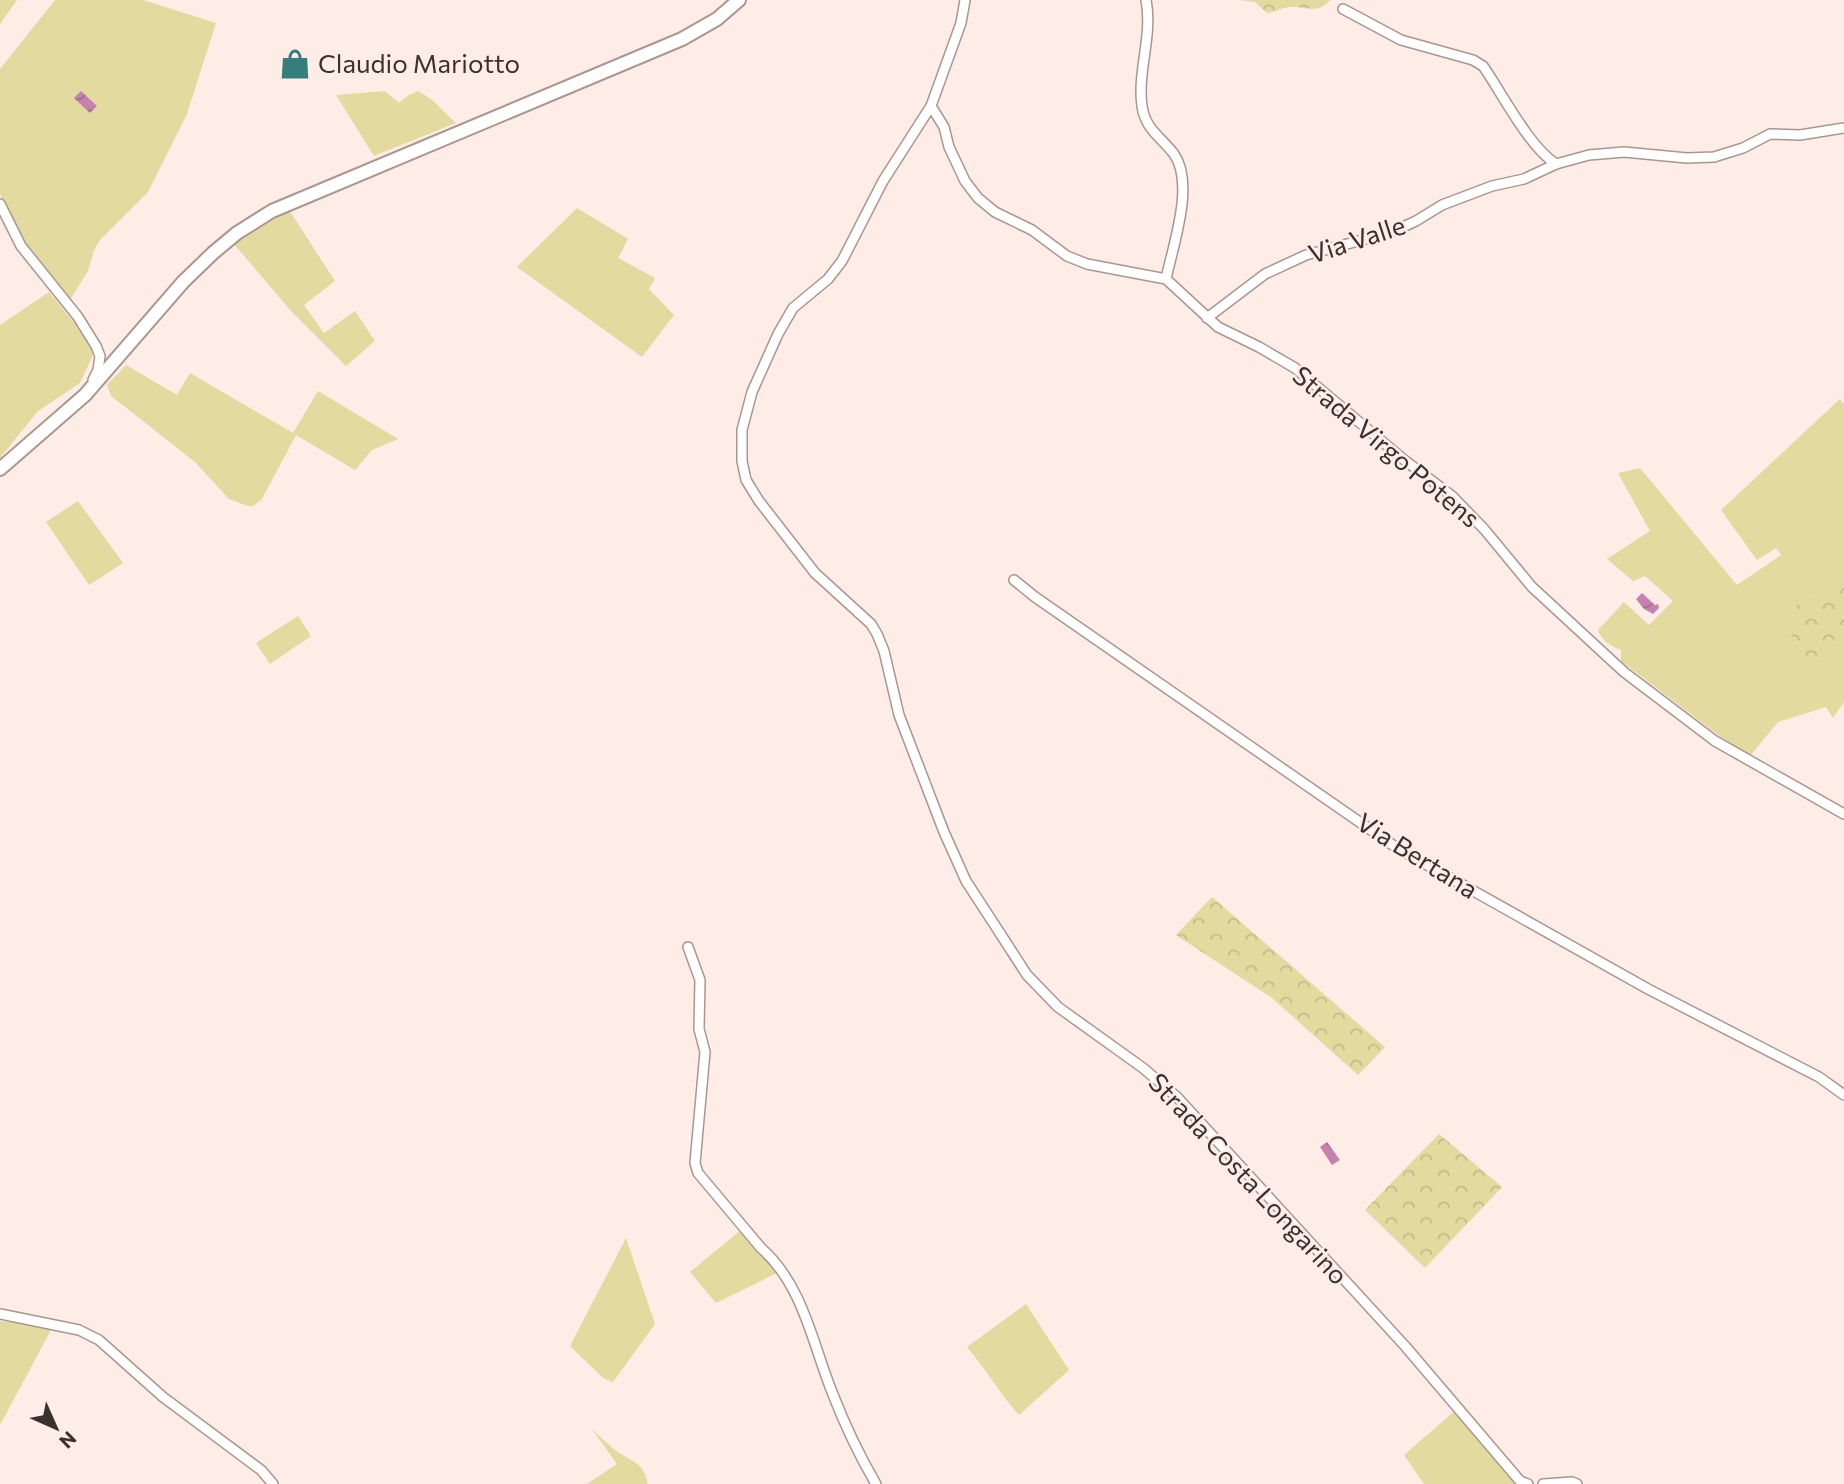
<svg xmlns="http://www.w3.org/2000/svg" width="1844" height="1484" viewBox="0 0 1844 1484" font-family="Commissioner,sans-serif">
<defs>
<pattern id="forest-crowns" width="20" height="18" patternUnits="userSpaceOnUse" patternTransform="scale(1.75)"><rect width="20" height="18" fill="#e2da9f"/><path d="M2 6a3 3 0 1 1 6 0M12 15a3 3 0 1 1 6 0" fill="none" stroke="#c3bc89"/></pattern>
<pattern id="water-waves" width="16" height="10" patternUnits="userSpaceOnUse" patternTransform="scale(1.75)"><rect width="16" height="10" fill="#c582b0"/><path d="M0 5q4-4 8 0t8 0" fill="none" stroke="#a16b90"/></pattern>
</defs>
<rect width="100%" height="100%" fill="#feece6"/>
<g fill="#e2da9f">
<path d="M0 0H17L0 24Z"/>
<path d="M55 0H143L216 23 187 114 148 192 100 240 94 250 88 271 70 300 41 267 18 233 0 194V69Z"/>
<path d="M385 91 399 103 409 95 418 91 431 99 456 123 374 156 336 95Z"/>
<path d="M577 208 628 239 618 258 655 278 649 289 674 315 642 357 517 267Z"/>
<path d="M289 210 335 281 304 305 324 333 355 311 375 341 346 366 291 311 234 244Z"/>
<path d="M49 292 75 324 91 349 93 355 80 383 38 411 0 458V325Z"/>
<path d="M126 365 177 395 190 373 293 433 318 391 398 439 372 450 355 470 296 435 262 499 253 506H248L229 499 195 462 111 396 107 385Z"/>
<path d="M1840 399 1844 404V576L1778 616 1844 648V702L1833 718 1826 707 1778 722 1750 756 1721 737 1621 661V650C1612 647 1601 640 1598 630L1624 602 1649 625 1673 601 1645 576 1633 581 1607 559 1650 531 1618 473 1640 468 1737 585 1781 555 1776 548 1757 560 1721 510Z"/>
<path d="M78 501 123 563 89 585 46 522Z"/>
<path d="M298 616 311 636 270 664 256 643Z"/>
<path d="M741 1230 779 1272 716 1303 690 1272Z"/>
<path d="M626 1238 655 1324 613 1382 603 1378 570 1346Z"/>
<path d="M1026 1304 1069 1370 1019 1415C1000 1394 986 1369 967 1347Z"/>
<path d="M0 1321 20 1323 51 1330 0 1425Z"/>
<path d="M1456 1410 1517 1484H1424L1404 1455Z"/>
<path d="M592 1429C601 1437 609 1446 618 1452 635 1464 642 1461 648 1484H587L617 1464Z"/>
</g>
<g fill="url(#forest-crowns)">
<path d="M1239 0H1330C1317 15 1307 6 1291 7 1282 7 1276 12 1267 13L1255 2Z"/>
<path d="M1844 576V648L1812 665 1778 616Z"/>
<path d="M1212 897 1385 1047 1358 1075 1272 998 1176 935Z"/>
<path d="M1439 1134 1502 1187 1425 1268 1365 1210Z"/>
</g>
<g fill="url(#water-waves)">
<path d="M81 91 97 106 90 113 74 98Z"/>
<path d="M1642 593 1655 605 1658 604 1659 608 1653 614 1644 609 1636 599Z"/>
<path d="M1327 1142 1340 1160 1332 1165 1320 1147Z"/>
</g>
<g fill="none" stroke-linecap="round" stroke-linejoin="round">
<g stroke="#ab968f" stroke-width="12">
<g id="street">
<path d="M965 0 961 23 931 106 883 181 842 261 828 279 793 308 778 334 752 392 742 430V461L746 480 759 501 815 573 871 624 877 634 884 651 899 715 944 832 966 881 994 924 1027 975 1058 1007 1143 1068 1177 1097 1405 1346 1520 1481 1528 1484"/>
<path d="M1146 0C1153 35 1137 72 1142 106 1145 129 1161 137 1174 154 1195 184 1173 245 1166 279"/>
<path d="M1343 9 1401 40 1473 60 1483 66C1502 93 1529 147 1556 164"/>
<path d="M931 106 944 127 949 147 965 181 978 198 995 212 1032 230 1067 256 1087 264 1166 279 1218 327 1259 347 1295 368 1403 459 1452 496 1484 529 1532 587 1624 672 1715 741 1844 814"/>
<path d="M0 204 21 246 78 317 96 346 100 356 98 370 93 380"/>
<path d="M1207 318 1265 274 1306 255 1392 232 1416 221 1442 205 1492 186 1524 179 1556 164 1589 155 1624 152 1687 158 1714 157 1743 148 1770 134 1800 135 1844 128"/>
<path d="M1014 580 1035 597 1397 848 1648 989 1819 1077 1844 1095"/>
<path d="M688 947 700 980 699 1029 705 1052 695 1163 698 1173 761 1248C803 1285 812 1342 832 1392 844 1423 859 1455 876 1484"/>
<path d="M0 1314 79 1330 99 1340 163 1397 261 1470 273 1484"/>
<path d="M1543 1484 1572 1482 1577 1484"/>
</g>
</g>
<g stroke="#ab968f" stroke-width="16">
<path id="secondary" d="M0 469 85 395 183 282 213 253 237 233 272 211 682 39 717 19 739 0"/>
</g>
<use href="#street" stroke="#fff" stroke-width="9"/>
<use href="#secondary" stroke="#fff" stroke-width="12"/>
</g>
<defs>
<g id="shop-bare" transform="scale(2.415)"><path d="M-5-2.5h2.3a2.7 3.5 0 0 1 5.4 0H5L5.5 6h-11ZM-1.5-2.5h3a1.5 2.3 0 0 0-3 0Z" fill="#357e7d" stroke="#feece6" stroke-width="2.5" paint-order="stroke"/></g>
</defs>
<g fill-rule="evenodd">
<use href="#shop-bare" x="295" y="64"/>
</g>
<g text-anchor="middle" stroke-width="5" stroke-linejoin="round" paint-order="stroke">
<g font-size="26" fill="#39312e" stroke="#feece6" text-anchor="start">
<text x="318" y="73">Claudio Mariotto</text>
</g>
<g font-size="26" fill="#39312e" stroke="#feece6">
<text transform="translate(1357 240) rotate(-18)" y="9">Via Valle</text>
<text transform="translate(1386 447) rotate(40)" y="9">Strada Virgo Potens</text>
<text transform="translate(1417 856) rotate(32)" y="9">Via Bertana</text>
<text transform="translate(1248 1179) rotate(47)" y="9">Strada Costa Longarino</text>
</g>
</g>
<g transform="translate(56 1428) rotate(135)" stroke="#feece6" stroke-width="5" paint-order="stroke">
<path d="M0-5L12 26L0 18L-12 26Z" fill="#39312e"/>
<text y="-10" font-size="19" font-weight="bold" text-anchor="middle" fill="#39312e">N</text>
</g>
</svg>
